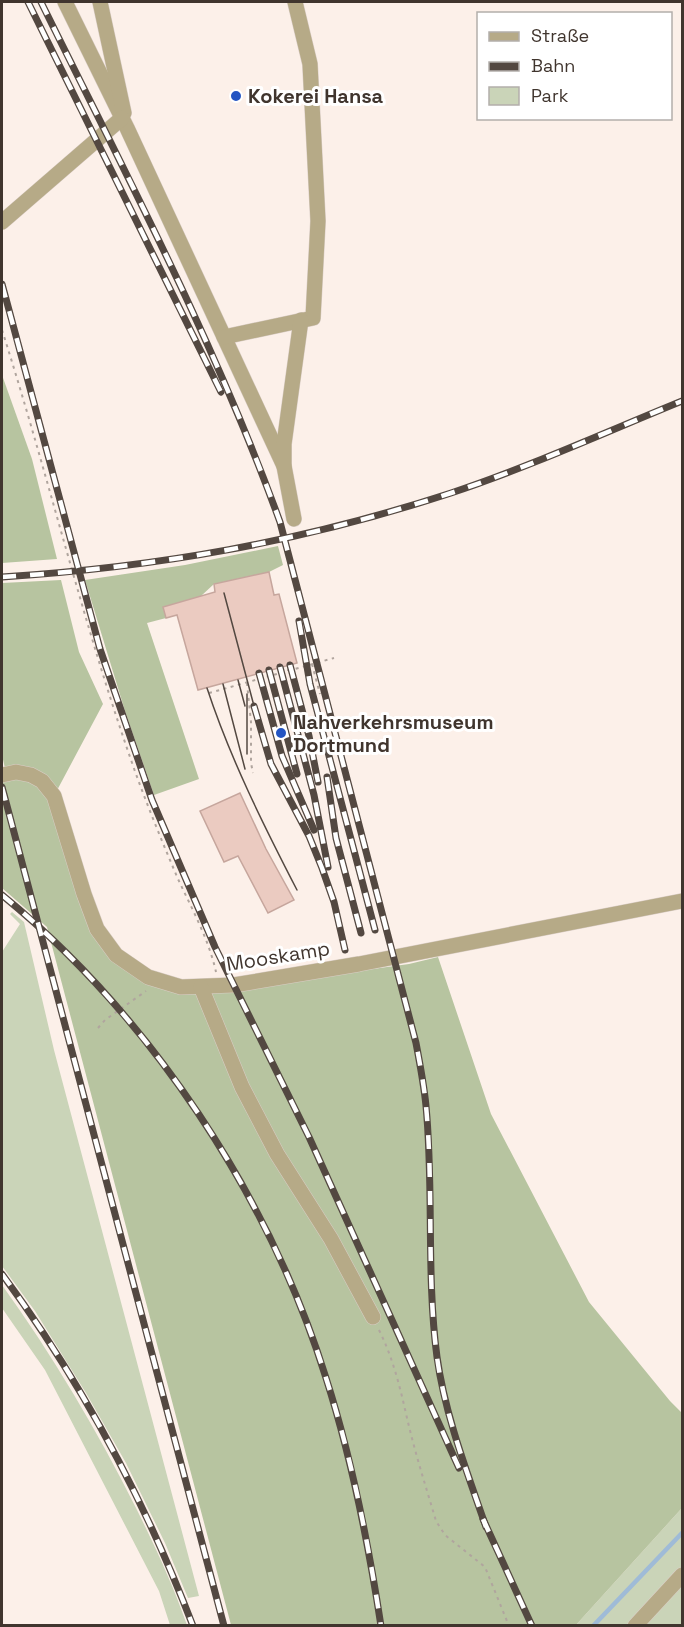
<svg xmlns="http://www.w3.org/2000/svg" width="684" height="1627" viewBox="0 0 684 1627" font-family="'Space Grotesk',sans-serif">
<rect width="100%" height="100%" fill="#fcf0e9"/>
<g fill="#cad4b8">
<path d="M12 912 24 922 54 1050 199 1596 188 1598 165 1543 126 1463 86 1393 35 1311 2 1266V952L20 924 10 914Z"/>
<path d="M2 1285C53 1356 97 1430 136 1508 155 1546 173 1585 187 1625H170L159 1591 45 1370 2 1308Z"/>
<path d="M682 1508V1625H576Z"/>
</g>
<g fill="#b7c4a0">
<path d="M2 375 32 459 57 559 2 563Z"/>
<path d="M278 546 283 565 269 572 214 584 201 596 164 607 166 618 147 623 199 779 154 795 125 711 85 580 185 565Z"/>
<path d="M61 580 79 652 103 704 54 796 97 929 142 982 212 991 409 964 438 957 491 1114 589 1302 670 1401 682 1413V1508L576 1625H231L47 927 2 888V773H6L2 755V583Z"/>
</g>
<g fill="none" stroke-linecap="round" stroke-linejoin="round">
<path stroke="#9fbbd7" stroke-width="4.5" d="M593 1626 682 1533"/>
</g>
<g fill="#ebcbc1" stroke="#c6a69d" stroke-width="1.5">
<path d="M269 572 274 595 279 594 297 663 198 690 177 615 166 618 163 607 215 592 214 584Z"/>
<path d="M240 793 266 849 294 900 268 913 238 856 224 862 200 811Z"/>
</g>
<g fill="none" stroke-linecap="round" stroke-linejoin="round">
<g stroke="#dacec7" stroke-width="16">
<g id="minor">
<path d="M65 2 127 128 284 466"/>
<path d="M100 2 124 113"/>
<path d="M2 222 122 118"/>
<path d="M224 337 313 318 318 221 310 64 295 2"/>
<path d="M294 519 284 466V444L301 320"/>
<path d="M2 775 16 772 31 775 42 781 54 796 84 894 97 929 116 955 148 977 181 987 234 985 359 964 682 901"/>
<path d="M201 987 242 1087 277 1154 331 1239 373 1317"/>
<path d="M635 1626 682 1575"/>
</g>
</g>
<g stroke="#b0a59e" stroke-width="2" stroke-dasharray="3 4.5" stroke-linecap="butt">
<path d="M2 330C47 471 81 616 130 757 144 798 161 839 178 879 192 909 209 940 216 972"/>
<path d="M312 664 320 694"/>
<path d="M288 671 290 665"/>
<path d="M247 683 251 722V763L253 773"/>
<path d="M209 693 334 658"/>
<path d="M98 1028 105 1020 146 991"/>
<path d="M379 1330C393 1358 400 1387 407 1418 415 1453 426 1487 436 1521L445 1535 485 1567 509 1626"/>
</g>
<use href="#minor" stroke="#b6aa87" stroke-width="15"/>
<g stroke="#534841" stroke-width="1.5">
<path d="M224 593 254 706"/>
<path d="M238 680 245 706"/>
<path d="M223 684 245 769"/>
<path d="M207 688C230 758 263 824 297 890"/>
<path d="M247 694V754"/>
</g>
<g stroke="#534841" stroke-width="7">
<g id="rail">
<path d="M28 2 221 392"/>
<path d="M41 2C125 173 215 342 280 522L416 1043C420 1064 424 1085 426 1106 434 1189 426 1274 437 1357 445 1415 467 1472 486 1527"/>
<path d="M2 284 100 649 152 800 215 947 309 1137 459 1468"/>
<path d="M2 577C158 567 301 542 451 493 529 467 606 432 682 401"/>
<path d="M299 621 310 684 375 930"/>
<path d="M290 665 309 736 318 782"/>
<path d="M280 667 314 795 328 867"/>
<path d="M269 670 297 774"/>
<path d="M259 673 282 756 314 830"/>
<path d="M254 706 271 764 309 836 322 868 334 902 345 950"/>
<path d="M327 777 336 838 361 933"/>
<path d="M2 787 224 1626"/>
<path d="M2 895C150 1016 269 1195 326 1378 352 1459 368 1541 381 1626"/>
<path d="M2 1274C81 1381 145 1501 193 1626"/>
<path d="M483 1519 532 1626"/>
</g>
</g>
<use href="#rail" stroke="#fff" stroke-width="4.5" stroke-dasharray="14" stroke-linecap="butt"/>
</g>
<g fill="#2354c2" stroke="#fff" stroke-width="2">
<circle cx="236" cy="96" r="6"/>
<circle cx="281" cy="733" r="6"/>
</g>
<g text-anchor="middle" stroke-width="6" stroke-linejoin="round" paint-order="stroke">
<g font-size="20" font-weight="bold" fill="#40352e" stroke="#fff" text-anchor="start">
<text x="248" y="103">Kokerei Hansa</text>
<text x="293" y="729">Nahverkehrsmuseum<tspan x="293" dy="23">Dortmund</tspan></text>
</g>
<g font-size="20" fill="#40352e" stroke="#fff">
<text transform="translate(278 956) rotate(-9)" y="7">Mooskamp</text>
</g>
</g>
<rect width="684" height="1627" fill="none" stroke="#40352e" stroke-width="6"/>
<rect x="477" y="12" width="195" height="108" fill="#ffffff" stroke="#b3aeab" stroke-width="1.5"/>
<rect x="489" y="32" width="30" height="9" fill="#b6aa87" stroke="#b3aeab" stroke-width="1.5"/>
<text x="531" y="42" font-size="18" fill="#40352e">Straße</text>
<rect x="489" y="62" width="30" height="9" fill="#534841" stroke="#b3aeab" stroke-width="1.5"/>
<text x="531" y="72" font-size="18" fill="#40352e">Bahn</text>
<rect x="489" y="87" width="30" height="18" fill="#cad4b8" stroke="#b3aeab" stroke-width="1.5"/>
<text x="531" y="102" font-size="18" fill="#40352e">Park</text>
</svg>
